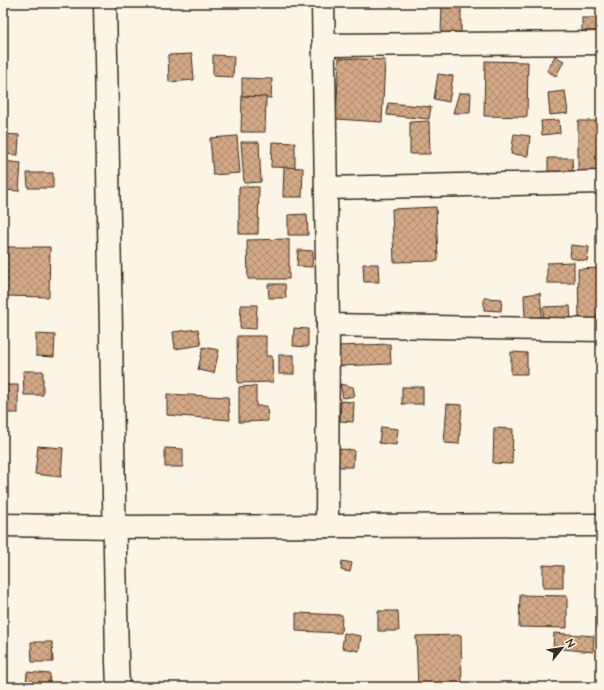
<svg xmlns="http://www.w3.org/2000/svg" width="604" height="690" viewBox="0 0 604 690" font-family="'Architects Daughter',sans-serif">
<defs>
<pattern id="building-cross-hatch" width="8" height="8" patternUnits="userSpaceOnUse"><rect width="8" height="8" fill="#d4a986"/><path d="M0 0l8 8M0 8l8-8" fill="none" stroke="#ad8a6d"/></pattern>
</defs>
<rect width="100%" height="100%" fill="#fcf5e5"/>
<filter id="ink" filterUnits="userSpaceOnUse"><feTurbulence type="fractalNoise" baseFrequency=".025" numOctaves="2"/><feDisplacementMap in="SourceGraphic" scale="8" xChannelSelector="R" yChannelSelector="G"/><feConvolveMatrix kernelMatrix="1 2 1 2 8 2 1 2 1" color-interpolation-filters="sRGB"/></filter>
<g filter="url(#ink)">
<g fill="url(#building-cross-hatch)" stroke="#3b2a1e">
<path d="M442 3H461V35L441 34Z"/>
<rect x="582" y="18" width="19" height="13"/>
<path d="M192 54 194 80 169 82 168 55Z"/>
<path d="M213 55 234 56 233 77 213 76Z"/>
<path d="M555 56 564 61 556 76 547 71Z"/>
<path d="M339 58 385 60 382 122 336 119Z"/>
<path d="M485 61 528 62 527 117 484 116Z"/>
<path d="M438 74 453 76 449 102 434 99Z"/>
<path d="M242 78 272 79 271 98 242 96Z"/>
<path d="M565 91 568 113 550 115 548 93Z"/>
<path d="M459 93H471L470 113H453Z"/>
<path d="M242 96 266 97 265 132H241Z"/>
<path d="M388 103 431 107 429 119 387 115Z"/>
<path d="M559 120 560 133 542 135 541 121Z"/>
<path d="M429 121 430 154H410V122Z"/>
<rect x="578" y="121" width="23" height="54"/>
<path d="M3 134 19 135 18 155 3 154Z"/>
<path d="M514 134 530 136 528 156 511 154Z"/>
<path d="M237 136 240 173 213 175 210 138Z"/>
<path d="M241 142H259L261 182 244 183Z"/>
<path d="M272 142 295 143V168L271 167Z"/>
<path d="M548 158H572L573 175H548Z"/>
<path d="M3 161 21 163 19 191 3 190Z"/>
<path d="M284 167 303 168 302 197H283Z"/>
<path d="M27 173H53V188H28Z"/>
<path d="M239 187H259L258 234H239Z"/>
<path d="M436 207 438 261 394 262 392 209Z"/>
<path d="M307 214 308 235H288V215Z"/>
<path d="M289 239V279H248L247 240Z"/>
<path d="M571 245 589 247 587 261 570 258Z"/>
<path d="M3 247H50L49 297 3 296Z"/>
<path d="M298 250 313 251 312 267 297 266Z"/>
<path d="M574 262V283H547V263Z"/>
<path d="M363 264H378L379 282H364Z"/>
<path d="M601 268V319L579 320 578 269Z"/>
<path d="M268 284H285L286 298H269Z"/>
<path d="M540 293 542 317 525 318 524 295Z"/>
<path d="M484 298 502 299 501 311 484 310Z"/>
<path d="M241 305H257L256 329 240 328Z"/>
<path d="M570 306 571 322 544 323 543 307Z"/>
<path d="M294 328 308 329V347L293 346Z"/>
<path d="M198 329 201 345 175 349 173 332Z"/>
<path d="M36 334 55 335 54 357 36 356Z"/>
<path d="M237 336H266V356H272L273 382 238 383Z"/>
<path d="M390 344 391 364 338 366 337 346Z"/>
<path d="M203 347 219 350 214 373 198 370Z"/>
<path d="M511 352 527 353V374H511Z"/>
<rect x="279" y="355" width="15" height="19"/>
<path d="M23 371H43V395H24Z"/>
<path d="M340 384 353 387 355 396 343 398Z"/>
<rect x="3" y="385" width="15" height="28"/>
<path d="M256 386V406H267L268 421 239 422V387Z"/>
<rect x="402" y="387" width="21" height="17"/>
<path d="M167 394 228 397 230 420 167 415Z"/>
<path d="M341 401 354 402 353 422 340 421Z"/>
<path d="M447 404 462 405 459 444 444 443Z"/>
<path d="M381 427 398 429 396 445 379 443Z"/>
<path d="M494 428 513 429 512 464 493 463Z"/>
<path d="M38 446 63 448 61 477 35 474Z"/>
<path d="M165 448 183 449V467H165Z"/>
<path d="M338 449 354 450 353 467H338Z"/>
<path d="M342 561 352 563 350 572 341 570Z"/>
<path d="M543 565 563 566V588H543Z"/>
<path d="M520 595 567 596V628L519 627Z"/>
<path d="M378 611H398L399 631H378Z"/>
<path d="M296 613 342 615 341 633 296 631Z"/>
<path d="M344 633 361 636 359 651 342 648Z"/>
<path d="M554 633 594 636 593 652 553 648Z"/>
<path d="M461 635 462 687H418L416 636Z"/>
<path d="M31 642H52L53 662H32Z"/>
<path d="M27 672 50 674 49 687H26Z"/>
<path d="M410 683 411 687H385L386 684Z"/>
</g>
<g fill="none" stroke-linecap="round" stroke-linejoin="round">
<g stroke="#3b2a1e" stroke-width="25">
<g id="street">
<path d="M323 3 328 325 327 526"/>
<path d="M324 45 601 43"/>
<path d="M326 188 601 182"/>
<path d="M328 325 601 330"/>
<path d="M3 525 114 527 601 525"/>
</g>
</g>
<g stroke="#3b2a1e" stroke-width="25">
<path id="secondary" d="M105 3 117 661 118 687"/>
</g>
<use href="#street" stroke="#fcf5e5" stroke-width="22"/>
<use href="#secondary" stroke="#fcf5e5" stroke-width="22"/>
</g>
</g>
<rect width="604" height="690" fill="none" stroke="#fcf5e5" stroke-width="16"/>
<rect x="8" y="8" width="588" height="674" fill="none" stroke="#3b2a1e" stroke-width="1.5" filter="url(#ink)"/>
<g transform="translate(562 648) rotate(60)" stroke="#fcf5e5" stroke-width="3" paint-order="stroke">
<path d="M0-3L7 15L0 10L-7 15Z" fill="#3b2a1e"/>
<text y="-6" font-size="11" font-weight="bold" text-anchor="middle" fill="#3b2a1e">N</text>
</g>
</svg>
